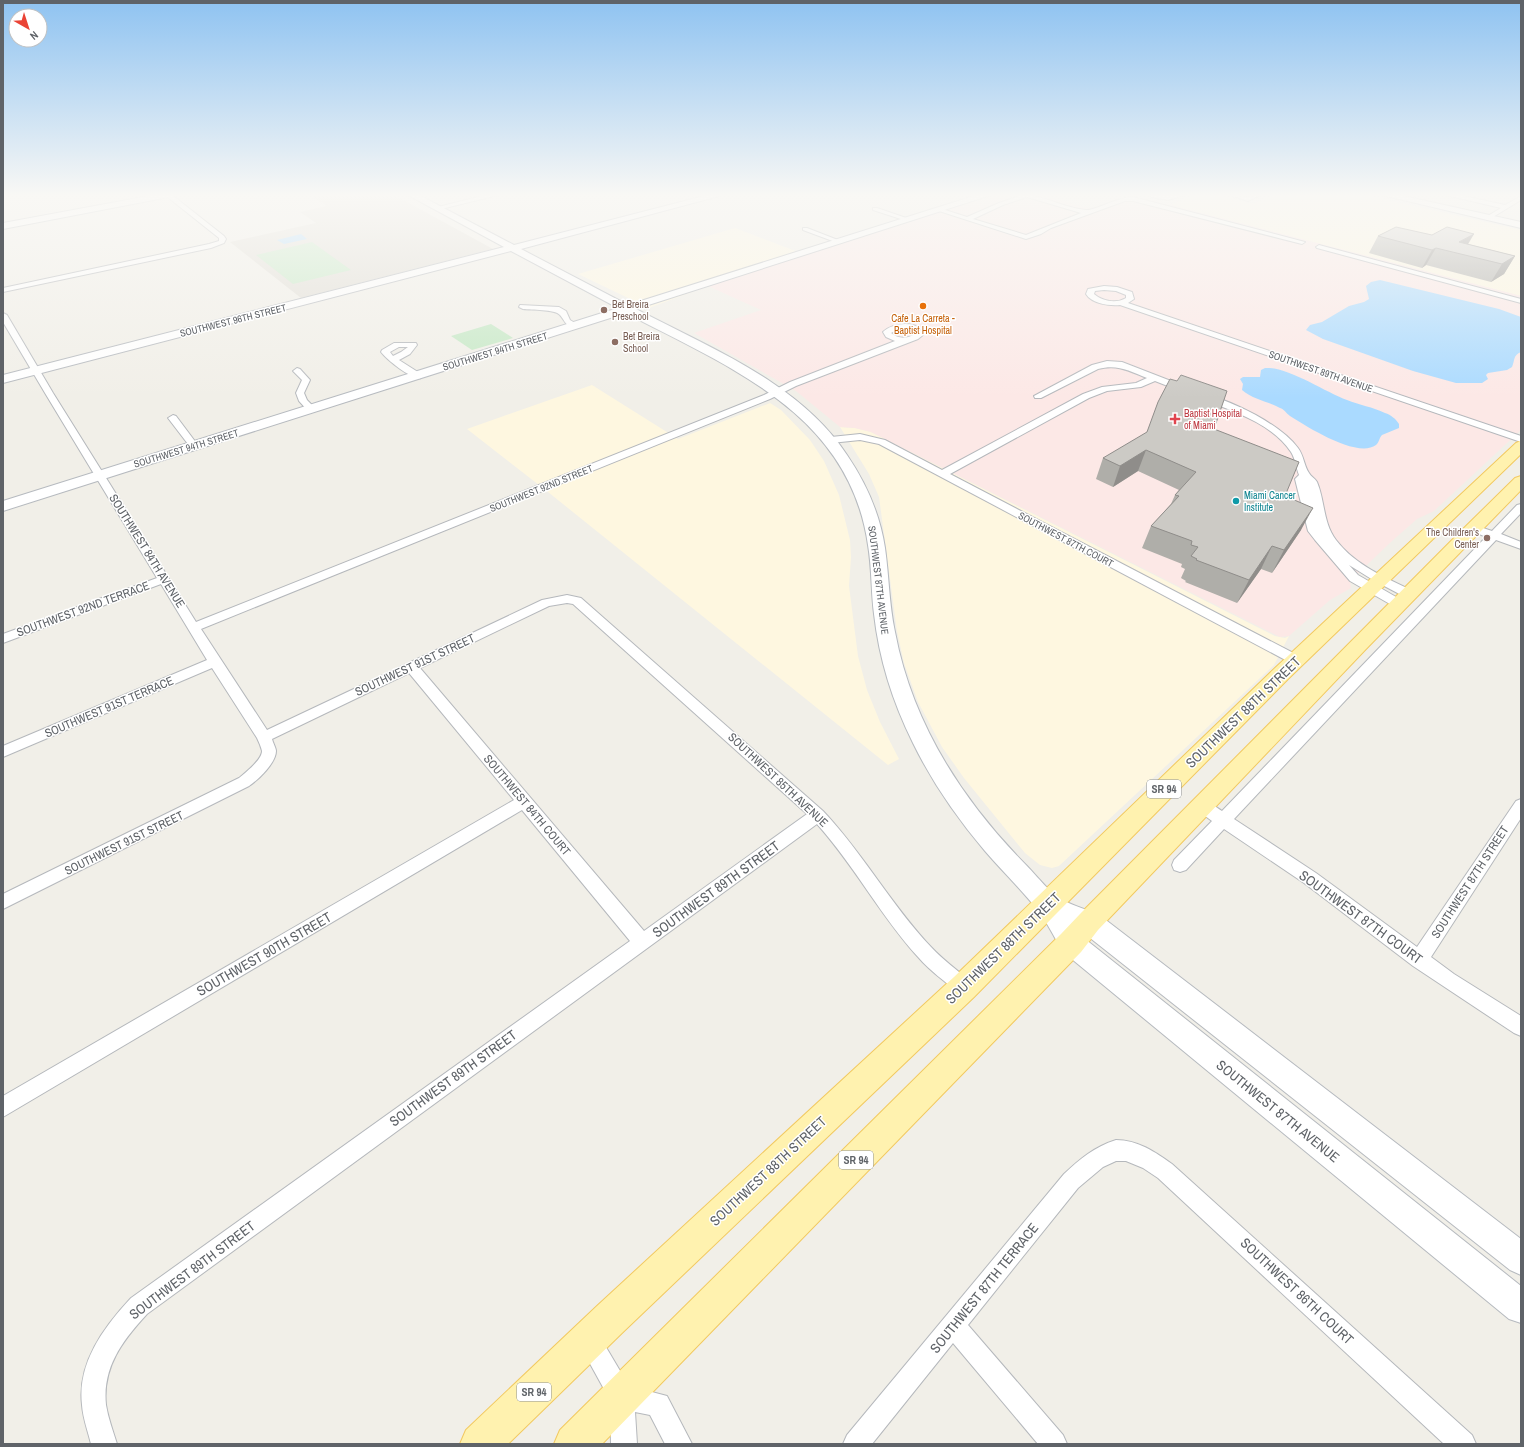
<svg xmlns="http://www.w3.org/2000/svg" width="1524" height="1447" viewBox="0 0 1524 1447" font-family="'Archivo Narrow',sans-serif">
<rect width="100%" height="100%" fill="#f1efe8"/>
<g fill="#fef7e0">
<path d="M1195 195H1218L1253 204 1274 195H1365L1521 230V296L1170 205Z"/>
<path d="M735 228 806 255 708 286 649 308 578 274Z"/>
<path d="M592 385 678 439 770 403 781 410 810 440 824 461 839 495 850 540 851 557 849 586 858 656 867 690 880 722 899 759 888 765 548 492 467 429Z"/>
<path d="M840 427 855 428 871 432 1275 636 1285 638 1289 636 1274 665 1059 866 1052 868 1040 865 1025 853 964 778 942 747 918 702 904 663 897 631 879 497 869 474Z"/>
</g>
<path fill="#e1ded6" d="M310 195H394L493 249 301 298 230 242 316 223 300 212 327 206Z"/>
<path fill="#fce8e6" d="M992 195H1043L1091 209 1129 195H1133L1521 296V430L1434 511 1417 519 1392 541 1350 581 1351 588 1330 600 1289 636 1280 637 871 432 855 428 840 427 796 391 694 333 761 310 708 286Z"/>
<g fill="#c5e8c5">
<path d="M312 242 351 270 293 284 256 255Z"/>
<path d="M491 324 513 338 472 350 451 336Z"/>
</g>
<g fill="#aadaff">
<path d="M301 234 307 239 284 244 277 240Z"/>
<path d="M1380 280 1499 309 1521 317V352C1513 355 1515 360 1512 367L1507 370 1488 373 1486 375 1488 379 1482 383H1456L1413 371 1323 339 1306 330 1310 325 1322 322 1349 306 1364 302 1369 299 1366 286 1371 282Z"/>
<path d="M1265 368C1287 366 1325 392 1347 400 1359 405 1373 407 1385 413 1391 415 1396 419 1399 424V428L1382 435C1379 438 1379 443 1376 445 1357 459 1306 426 1290 416 1286 413 1284 409 1280 408 1267 401 1254 400 1242 390L1243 384 1240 379 1243 377H1260L1261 370Z"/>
</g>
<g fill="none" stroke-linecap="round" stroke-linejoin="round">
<g stroke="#b5b8bc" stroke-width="2">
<g id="street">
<path d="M165 195H172L224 236 226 239 224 243 211 248 3 292V288L209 244 219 241V238Z"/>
<path d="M486 195H498L437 210 434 208Z"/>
<path d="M1022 195C1044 195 1064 208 1086 210 1095 211 1117 197 1133 197L1305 242 1302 244 1133 201H1125L1051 228 1041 234 1026 239 936 210 939 208 967 217 999 203ZM1027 197 1081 213 1026 235 973 219 1003 205Z"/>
<path d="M1151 195H1184L1168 200 1151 197Z"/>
<path d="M1230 195 1247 197 1260 195 1248 201Z"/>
<path d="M1446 195H1459L1505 205 1521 196V200L1488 220 1486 219V217L1501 208Z"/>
<path d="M873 208H877L912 220 907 221 873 210Z"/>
<path d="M803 228H807L843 242 838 243 803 230Z"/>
<path d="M1319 245 1521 299V303L1317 248 1316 247Z"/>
<path d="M1104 286 1117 287 1132 292 1134 299 1128 303 1521 436V442L1120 305C1110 306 1092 304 1086 294L1088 289ZM1104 290 1116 291 1126 295V298C1116 304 1102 301 1094 294L1095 291Z"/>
<path d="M520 305 559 307 566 311 570 320 580 326 576 328C564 325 566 322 560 315 555 309 531 310 523 309L519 307Z"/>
<path d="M3 313 7 315 53 393 196 622 764 395 790 382 895 341 886 337 883 332C892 323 919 319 923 335L918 339 796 386 770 399 201 629 267 730 542 600 567 595 581 598 823 811C863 853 891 905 931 947 943 960 957 970 970 981L973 987 970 993 964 996 958 993C945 981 930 971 919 958 881 917 855 866 817 824L147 1314C123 1340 102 1367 106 1405 108 1418 113 1431 117 1444H91C88 1431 83 1419 82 1405 77 1363 104 1327 131 1298L630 941 522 810 3 1117V1096L514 800 409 673 272 739C273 743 276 748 276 751 276 763 258 780 249 786L3 909V894L239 778C245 773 262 760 262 751 261 747 259 742 257 738L212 668 3 757V746L207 660 161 584 3 643V634L157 578 45 393 3 322ZM898 329H908L915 334C907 339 898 339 891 333ZM567 603 573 604 807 814 644 931 420 668 549 606Z"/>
<path d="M394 343H416L417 345 410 354 399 360 421 374 422 376 421 378C412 380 387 360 381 352L382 350ZM399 347H408L401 352 393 356 390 352Z"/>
<path d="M1107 361 1122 362 1189 388 1190 390 1189 392H1183L1155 381 1141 387 1107 391 1089 398 950 474 1301 657 1303 660 1301 663 1296 664 1291 663 879 444 860 440 831 443 826 440 831 437 860 434 885 440 942 470 1083 394 1102 387 1136 383 1147 378C1129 371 1118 364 1098 369L1041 398H1035L1034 396 1092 365Z"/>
<path d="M297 368 300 369 310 380 304 393 307 400 316 409 314 411H308L299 401 296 393 302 380 293 371Z"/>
<path d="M1205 394C1234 402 1280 424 1298 448 1304 456 1304 466 1309 473 1311 477 1315 478 1317 482 1325 501 1323 523 1336 540 1355 565 1386 578 1413 591L1415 594 1413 597H1405L1373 580 1349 565 1358 575 1403 601 1405 604 1403 607H1395L1350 581 1315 540 1308 531 1295 479 1299 475C1296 467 1295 458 1291 452 1272 423 1232 411 1202 399L1201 397Z"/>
<path d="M173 415 176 416 197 444 199 446 197 448H191L168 418Z"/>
<path d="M1521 504V513L1501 534 1521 542V549L1496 540 1234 819 1316 873 1417 947 1516 801 1521 799V818L1431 957 1454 974 1521 1016V1036L1514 1033 1413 966 1304 883 1224 829 1186 870 1180 872 1174 870 1172 865 1174 860 1212 821 1197 810 1194 806 1197 802C1206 798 1214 806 1222 811L1486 537 1470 530 1469 528 1470 526 1474 525 1492 531 1517 505Z"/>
<path d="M1116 1140C1138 1140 1155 1152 1172 1164L1472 1435 1476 1444H1444L1158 1178 1143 1168 1126 1161H1116L1103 1167 1078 1188 968 1325 1063 1435 1067 1444H1038L953 1343 872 1444H843L847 1435 1064 1174C1080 1159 1094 1147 1116 1140Z"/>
<path d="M589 1328 597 1332 629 1386 667 1396 692 1444H665L650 1415 635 1412 637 1444H611L610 1400 577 1340 581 1332Z"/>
</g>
</g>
<g stroke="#b6babf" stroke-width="2">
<g id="secondary">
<path d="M154 195H173L169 197 3 229V223Z"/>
<path d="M408 195H419L514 245 708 195H723L521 249 628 305 977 195H991L636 309C710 348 800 383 847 455 866 483 880 514 885 548 889 576 889 604 895 632 912 723 962 800 1026 865 1033 872 1050 892 1057 897 1069 904 1084 909 1098 914L1521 1239V1275L1510 1270 1080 930 1076 928 1080 935 1521 1286V1323L1509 1319 1062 951C1055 938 1048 924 1039 912 1023 891 1003 872 985 851 957 818 932 782 913 743 893 703 879 659 874 614 871 591 872 568 868 545 849 413 730 368 626 313L3 511V501L618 308 511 251 3 383V375L504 247Z"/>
<path d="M1382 195H1399L1521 222V228Z"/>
</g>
</g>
<g stroke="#f2c960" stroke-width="2">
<g id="primary">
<path d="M1521 441V454L1288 679 974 997 623 1332 508 1444H460L466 1430 597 1306 954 977 1274 669 1516 443Z"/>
<path d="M1521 476V490L1365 650 1098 930 1081 952 602 1444H554L560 1430 1061 934 1080 914 1460 532 1515 478Z"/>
</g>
</g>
<use href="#street" fill="#fff" fill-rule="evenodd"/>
<use href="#secondary" fill="#fff" fill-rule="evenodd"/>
<use href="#primary" fill="#fff2af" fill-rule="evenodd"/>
</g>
<g fill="#afaea9">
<path d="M1432 235 1468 244 1515 256 1504 274 1491 282 1426 265 1422 268 1369 253 1378 236Z"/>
<path d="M1214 429 1285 496 1301 530 1272 573 1261 569 1237 603 1185 582 1186 581 1181 578 1185 569 1181 567 1182 564 1142 548 1151 526 1171 504 1175 495 1179 490 1138 471 1113 487 1096 479 1103 458Z"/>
</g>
<g fill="#8f8d8a">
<path d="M1474 234 1464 251 1459 242Z"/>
<path d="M1436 248 1426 265 1422 268 1432 250Z"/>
<path d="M1515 256 1504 274 1491 282 1502 264Z"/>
<path d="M1146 450 1138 471 1113 487 1120 466Z"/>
<path d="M1313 508 1301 530 1272 573 1284 550Z"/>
<path d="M1272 546 1261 569 1237 603 1249 580Z"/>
</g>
<g fill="#cccac5" stroke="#8f8d8a">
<path d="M1396 227 1432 235 1447 227 1474 234 1459 242 1515 256 1502 264 1436 248 1432 250 1378 236Z"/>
<path d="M1181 375 1227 391 1214 429 1299 462 1285 496 1313 508 1284 550 1272 546 1249 580 1196 560 1197 559 1191 556 1198 547 1191 545 1192 541 1151 526 1179 496 1175 495 1196 472 1146 450 1120 466 1103 458 1147 432 1158 402 1170 379 1177 381Z"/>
</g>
<linearGradient id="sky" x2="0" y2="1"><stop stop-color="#8fc3f1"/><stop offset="0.49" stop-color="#f9f8f5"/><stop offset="1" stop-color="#f9f8f5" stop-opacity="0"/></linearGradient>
<rect width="1524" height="398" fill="url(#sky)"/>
<circle fill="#e8710a" stroke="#fff" stroke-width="1.5" cx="923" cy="306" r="4"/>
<g fill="#8d6e63" stroke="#fff" stroke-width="1.5">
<circle cx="604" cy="310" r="4"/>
<circle cx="615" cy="342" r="4"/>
<circle cx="1487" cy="538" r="4"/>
</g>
<path fill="#e0444e" stroke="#fff" stroke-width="1.5" d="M1173 413h4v4h4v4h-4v4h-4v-4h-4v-4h4z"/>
<circle fill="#0f9aa8" stroke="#fff" stroke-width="1.5" cx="1236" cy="501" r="4"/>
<g text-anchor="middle" stroke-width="3" stroke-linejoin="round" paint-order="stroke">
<g font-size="10" fill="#785e54" stroke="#fff" text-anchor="start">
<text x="612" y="308">Bet Breira<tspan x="612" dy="12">Preschool</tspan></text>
<text x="623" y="340">Bet Breira<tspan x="623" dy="12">School</tspan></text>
<text x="1479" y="536" text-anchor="end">The Children's<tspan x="1479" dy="12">Center</tspan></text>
</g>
<g font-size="10" fill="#c56008" stroke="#fff">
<text x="923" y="322">Cafe La Carreta -<tspan x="923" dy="12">Baptist Hospital</tspan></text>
</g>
<g font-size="10" fill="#5f6368" stroke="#fff">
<text transform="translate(233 320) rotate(-14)" y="4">SOUTHWEST 96TH STREET</text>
<text transform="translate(495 351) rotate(-17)" y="4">SOUTHWEST 94TH STREET</text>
<text transform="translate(1321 371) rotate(19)" y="4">SOUTHWEST 89TH AVENUE</text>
<text transform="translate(186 448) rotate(-17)" y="4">SOUTHWEST 94TH STREET</text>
<text transform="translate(541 488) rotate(-22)" y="4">SOUTHWEST 92ND STREET</text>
<text transform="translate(1066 539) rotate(28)" y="4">SOUTHWEST 87TH COURT</text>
<text transform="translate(879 580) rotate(83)" y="4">SOUTHWEST 87TH AVENUE</text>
</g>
<g font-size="10" fill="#be3a42" stroke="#fff" text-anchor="start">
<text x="1184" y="417">Baptist Hospital<tspan x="1184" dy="12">of Miami</tspan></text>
</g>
<g font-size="10" fill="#0d838f" stroke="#fff" text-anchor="start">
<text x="1244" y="499">Miami Cancer<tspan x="1244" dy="12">Institute</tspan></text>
</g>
<g fill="#fff" stroke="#8f9295" stroke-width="1">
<rect x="1147" y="780" width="34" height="18" rx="3"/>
<rect x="839" y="1151" width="34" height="18" rx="3"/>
<rect x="517" y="1383" width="34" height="18" rx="3"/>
</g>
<g font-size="11" font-weight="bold" fill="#5f6368">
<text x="1164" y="793">SR 94</text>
<text x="856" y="1164">SR 94</text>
<text x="534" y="1396">SR 94</text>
</g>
<g font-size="12" fill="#5f6368" stroke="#fff">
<text transform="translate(147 551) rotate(58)" y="4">SOUTHWEST 84TH AVENUE</text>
<text transform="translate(83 609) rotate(-20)" y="4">SOUTHWEST 92ND TERRACE</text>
<text transform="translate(415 665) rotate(-25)" y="4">SOUTHWEST 91ST STREET</text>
<text transform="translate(109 707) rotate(-23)" y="4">SOUTHWEST 91ST TERRACE</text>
<text transform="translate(778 780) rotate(43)" y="4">SOUTHWEST 85TH AVENUE</text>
<text transform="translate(527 805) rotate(50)" y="4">SOUTHWEST 84TH COURT</text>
<text transform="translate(124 843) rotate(-26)" y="4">SOUTHWEST 91ST STREET</text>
<text transform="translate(1470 882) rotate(-57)" y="4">SOUTHWEST 87TH STREET</text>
</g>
<g font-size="14" fill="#5f6368" stroke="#fff">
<text transform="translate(1243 712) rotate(-44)" y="5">SOUTHWEST 88TH STREET</text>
<text transform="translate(716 889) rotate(-36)" y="5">SOUTHWEST 89TH STREET</text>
<text transform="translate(1361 917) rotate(36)" y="5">SOUTHWEST 87TH COURT</text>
<text transform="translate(1003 948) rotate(-44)" y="5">SOUTHWEST 88TH STREET</text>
<text transform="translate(264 954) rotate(-30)" y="5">SOUTHWEST 90TH STREET</text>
<text transform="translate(453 1078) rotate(-36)" y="5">SOUTHWEST 89TH STREET</text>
<text transform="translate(1278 1111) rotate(39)" y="5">SOUTHWEST 87TH AVENUE</text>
<text transform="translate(768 1171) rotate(-43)" y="5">SOUTHWEST 88TH STREET</text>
<text transform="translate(192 1270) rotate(-37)" y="5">SOUTHWEST 89TH STREET</text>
<text transform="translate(984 1288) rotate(-51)" y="5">SOUTHWEST 87TH TERRACE</text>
<text transform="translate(1297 1291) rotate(43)" y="5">SOUTHWEST 86TH COURT</text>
</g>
</g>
<rect width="1524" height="1447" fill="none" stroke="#5f6368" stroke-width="8"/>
<g transform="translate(28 28) rotate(141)"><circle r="19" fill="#ffffff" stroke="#bfc1c3"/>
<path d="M0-3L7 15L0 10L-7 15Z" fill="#ea4335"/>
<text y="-6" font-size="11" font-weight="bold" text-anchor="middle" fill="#5f6368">N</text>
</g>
</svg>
